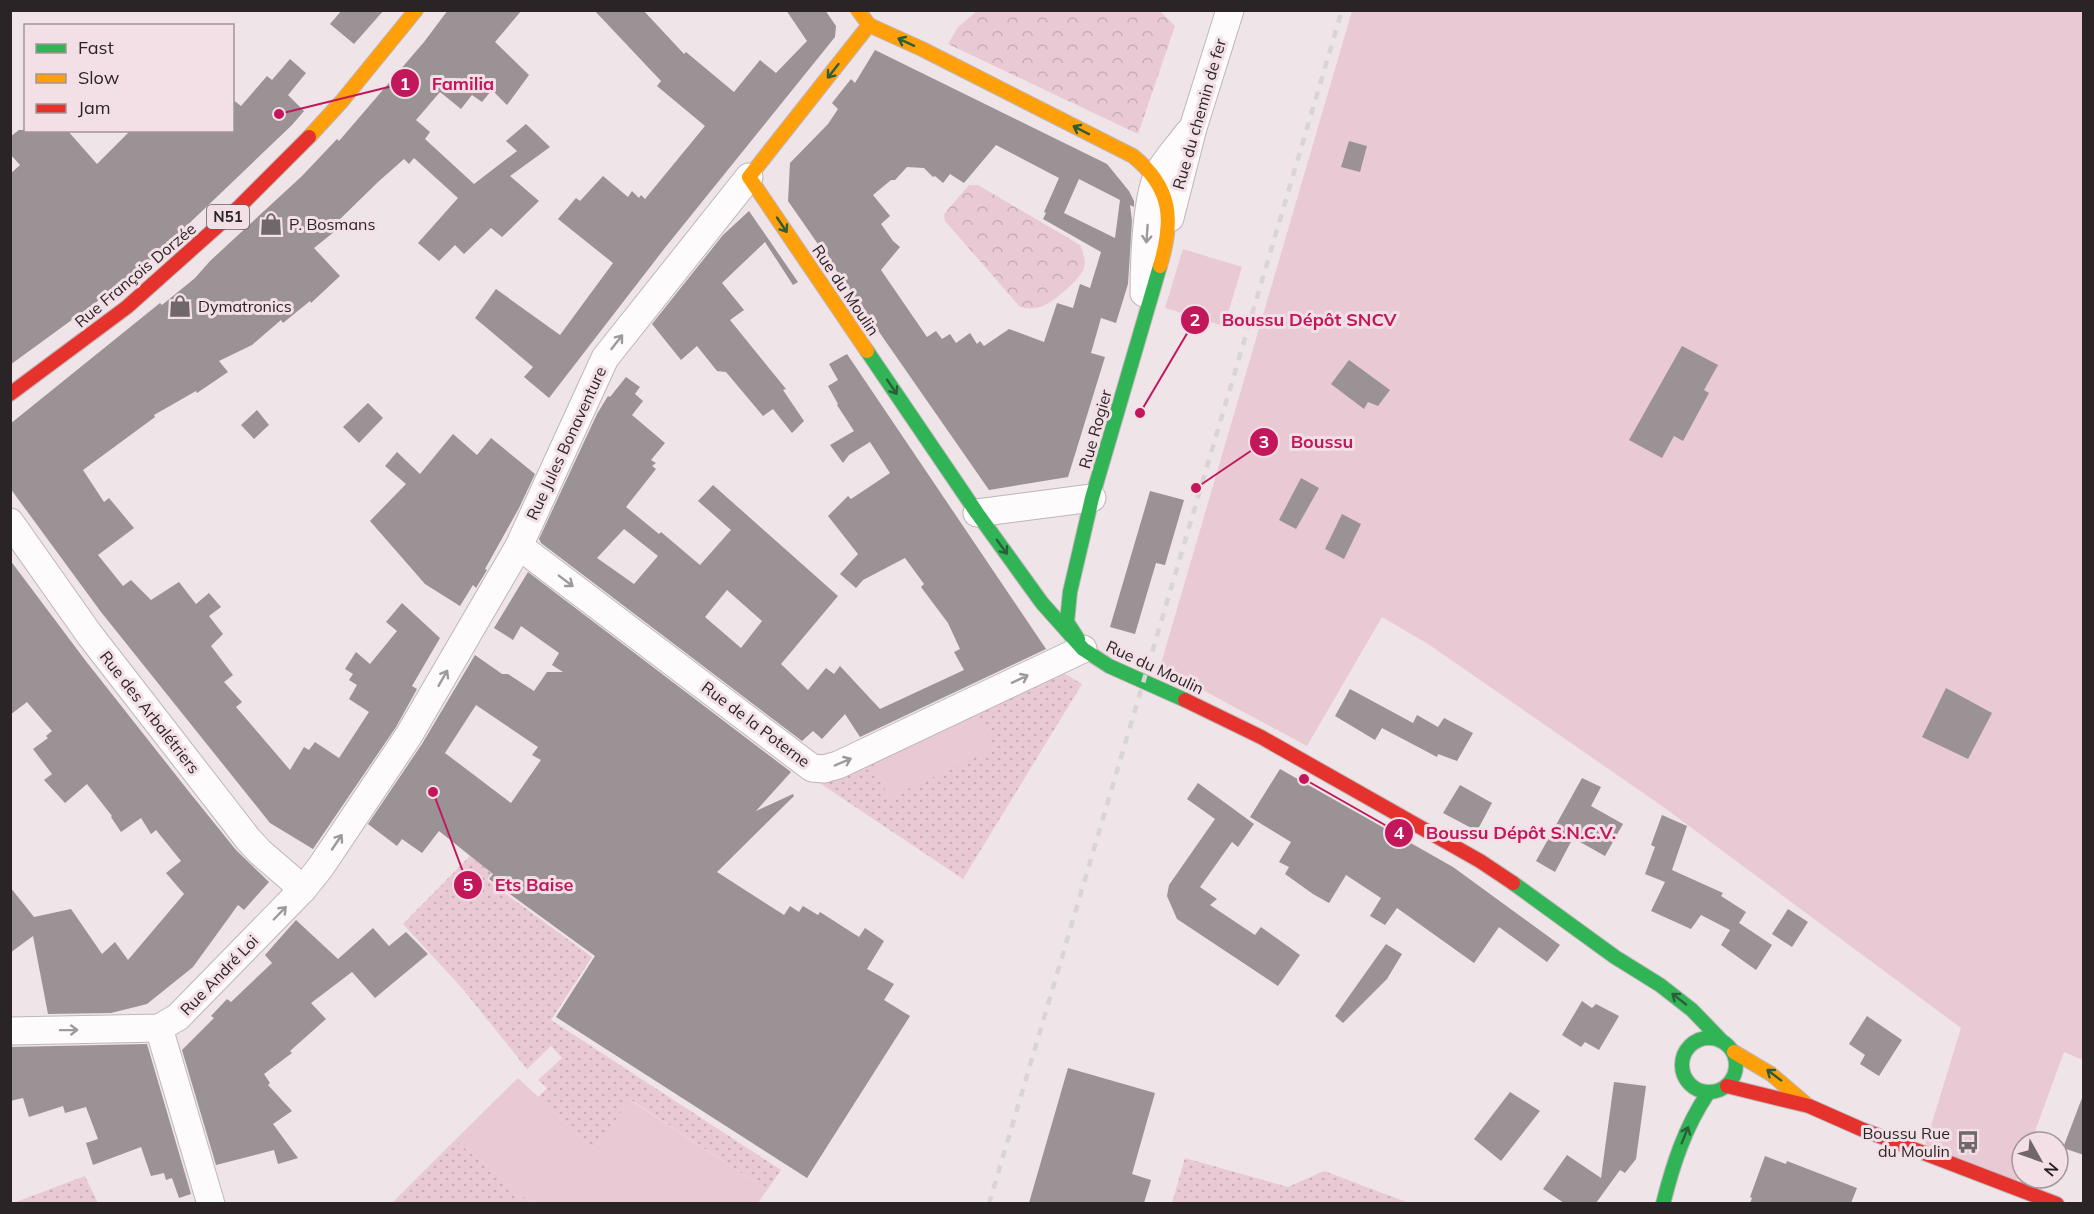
<svg xmlns="http://www.w3.org/2000/svg" width="2094" height="1214" viewBox="0 0 2094 1214" font-family="Mulish,sans-serif">
<defs>
<pattern id="grass-dots" width="8" height="8" patternUnits="userSpaceOnUse" patternTransform="scale(1.5)"><rect width="8" height="8" fill="#e9cad4"/><path d="M2 2h.1M6 6h.1" fill="none" stroke="#c8adb6" stroke-width="1.8" stroke-linecap="round"/></pattern>
<pattern id="forest-crowns" width="20" height="18" patternUnits="userSpaceOnUse" patternTransform="scale(1.5)"><rect width="20" height="18" fill="#e9cad4"/><path d="M2 6a3 3 0 1 1 6 0M12 15a3 3 0 1 1 6 0" fill="none" stroke="#c8adb6"/></pattern>
</defs>
<rect width="100%" height="100%" fill="#efe4e7"/>
<g fill="url(#grass-dots)">
<path d="M1057 669 1082 684 963 879 821 784 828 777 870 756 889 797 976 709Z"/>
<path d="M470 856 492 873 487 880 592 957 551 1020 781 1170 767 1190 631 1100 594 1149 538 1097 547 1088 538 1080 562 1058 551 1046 527 1069 462 988 403 924Z"/>
<path d="M455 1140 532 1203H392Z"/>
<path d="M1185 1158 1288 1187 1324 1171 1409 1203H1172Z"/>
<path d="M85 1176 98 1203H13Z"/>
</g>
<g fill="url(#forest-crowns)">
<path d="M977 11H1160L1175 26 1138 134 948 44 958 27Z"/>
<path d="M969 185H978L1080 245C1083 253 1086 260 1084 268 1081 279 1053 302 1043 306 1034 309 1029 309 1020 307L945 221 944 214Z"/>
</g>
<g fill="#e9cad4">
<path d="M1352 11H2083V1060L2064 1052 2031 1142H2022V1167L2015 1187 1923 1152 1961 1028 1662 806 1428 644 1382 617 1307 746 1160 667Z"/>
<path d="M1183 249 1242 267 1224 326 1165 308Z"/>
<path d="M976 709 995 748 889 798 870 756Z"/>
<path d="M518 1078 594 1149 630 1100 767 1190 758 1203H532L455 1140Z"/>
</g>
<g fill="#9a9294" fill-rule="evenodd">
<path d="M342 10H384L354 44 330 24Z"/>
<path d="M448 10H522L495 42 529 75 507 105 492 90 482 102 472 95 461 109 440 92 416 120 430 132 425 139 474 184 517 151 506 141 526 124 550 147 510 176 539 201 502 237 491 228 464 254 455 245 439 261 418 243 458 198 414 158 409 164 404 159 378 182 335 224 339 228 314 248 340 276 311 303 310 301 283 323 281 320 252 345 219 361 228 372 197 393 196 391 154 415 155 417 83 470 104 502 109 498 134 528 98 555 123 586 131 580 151 600 179 582 196 604 209 593 221 607 209 616 223 634 211 646 233 675 224 682 242 702 236 707 290 770 304 747 309 750 315 742 339 758 369 712 349 699 357 685 349 680 353 674 345 669 356 652 370 664 397 631 386 622 402 603 440 638 412 686 417 689 396 727 313 849 270 823 101 612 10 488V424L160 303 162 305 195 278 210 261 302 176 337 139 339 141 424 42Z"/>
<path d="M594 10H643L684 54 686 52 734 92 760 60 776 73 807 41 786 10H825L836 26 835 37 664 249 549 398 524 377 533 367 475 318 496 289 560 335 613 263 558 219 576 198 580 201 603 176 628 197 632 191 639 198 641 195 645 199 705 126 657 86 661 81Z"/>
<path d="M875 50 1107 164 1129 191 1134 201V207L1130 205 1132 221 1128 284 1116 323 1101 318 1091 353 1105 357 1068 477 989 490 788 201 790 163 828 124 838 109 832 103 851 79 855 83ZM996 145 1059 178 1044 212 1046 213 1043 219 1101 252 1090 288 1080 284 1073 308 1057 303 1044 342 1009 329 984 346 980 341 977 344 970 333 956 343 950 334 942 339 936 331 927 337 881 270 900 247 893 241 881 224 890 216 873 195 891 180H895L907 167 924 168 933 177 935 176 943 183 950 174 964 183ZM1079 179 1120 200 1115 238 1064 213Z"/>
<path d="M290 59 306 73 288 95 304 111 292 125 154 257 117 287 10 365V174L20 165 10 154V137L19 130H67L97 164 131 130H232V99L241 106 267 76 272 80Z"/>
<path d="M1349 141 1367 146 1360 172 1341 167Z"/>
<path d="M749 211 798 282 793 285 765 242 722 283 744 310 730 320 786 389 783 390 804 421 792 433 773 409 763 416 726 372 717 371 697 346 681 360 652 324 723 235Z"/>
<path d="M1682 346 1718 365 1704 390 1709 393 1683 441 1674 436 1662 458 1629 440Z"/>
<path d="M847 354 1046 649 860 737 845 714 822 739 813 731 802 741 541 543 539 539 597 414 608 396 610 397 626 377 640 387 635 394 643 401 632 415 665 443 651 460 656 463 652 466 656 469 626 507 659 534 661 532 700 565 731 530 698 501 713 485 838 596 781 664 808 690 826 668 834 674 840 666 880 709 964 670 954 652 960 649 948 623 921 587 924 584 905 558 863 580 856 588 840 574 858 554 828 516 848 496 851 499 890 473 870 442 849 455 843 463 830 445 854 431 837 405 838 404 828 386 838 380 829 364ZM624 529 658 556 634 584 597 558ZM727 590 762 621 741 648 705 617Z"/>
<path d="M1349 360 1390 390 1378 406 1368 402 1364 409 1331 384Z"/>
<path d="M368 403 383 418 359 443 343 427Z"/>
<path d="M257 410 269 425 254 439 241 425Z"/>
<path d="M453 434 477 455 491 438 535 474 519 508 485 569 487 570 476 588 473 585 460 606 425 584 370 521 406 484 385 466 397 452 420 474Z"/>
<path d="M1301 478 1319 488 1296 529 1279 520Z"/>
<path d="M1150 491 1184 500 1165 565 1156 563 1135 634 1110 627Z"/>
<path d="M1342 514 1361 524 1344 559 1325 549Z"/>
<path d="M10 560 85 660 190 793 236 850 269 882 244 910 238 905 193 967 147 1004 111 1013 48 1014 33 936 10 953V887L34 917 71 909 102 954 115 942 128 960 184 894 166 873 181 861 156 830 151 834 141 818 121 832 111 817 112 816 87 784 65 803 44 780 52 774 33 749 48 738 46 736 52 731 27 702 10 715Z"/>
<path d="M528 572 791 772 756 811 793 794 794 796 717 872 784 915 790 906 799 912 803 906 818 915 820 912 859 937 865 928 884 941 867 969 894 984 884 1000 910 1016 807 1178 556 1017 595 956 489 879 493 874 439 831 422 853 402 839 397 846 368 824 422 744 475 655 502 674H508L534 691 547 672H563L552 665 559 653 521 626 513 640 494 628ZM476 705 538 747 532 755 541 760 511 803 445 753Z"/>
<path d="M1946 688 1992 713 1968 759 1922 737Z"/>
<path d="M1350 689 1413 723 1417 715 1438 727 1444 718 1473 733 1457 761 1438 754 1437 757 1382 728 1375 740 1335 716Z"/>
<path d="M1280 769 1453 867 1560 945 1547 962 1499 927 1474 963 1397 908 1385 925 1370 916 1381 898 1346 875 1329 903 1313 894 1285 874 1289 867 1279 862 1291 842 1250 817Z"/>
<path d="M1582 778 1601 787 1591 806 1623 824 1605 856 1573 838 1555 872 1536 861Z"/>
<path d="M1198 783 1254 824 1238 847 1232 842 1200 887 1217 899 1210 905 1255 935 1261 927 1300 955 1278 986 1177 919 1167 896 1169 885 1215 819 1187 799Z"/>
<path d="M1460 785 1492 803 1477 831 1443 813Z"/>
<path d="M1662 815 1687 826 1672 870 1723 893 1721 896 1746 912 1739 923 1772 945 1756 970 1721 945 1730 930 1701 915 1691 929 1651 911 1665 882 1645 874 1655 847 1651 845Z"/>
<path d="M1788 909 1808 922 1792 947 1772 934Z"/>
<path d="M296 920 338 959 373 928 389 946 406 932 428 954 375 998 352 972 311 1003 326 1019 290 1051 292 1053 264 1074 270 1083 268 1085 292 1111 273 1124 298 1158 278 1164 274 1150 216 1165 182 1050 214 1018 211 1016 227 999 231 1002 272 963 265 955Z"/>
<path d="M1386 944 1402 954 1387 979 1343 1023 1335 1016Z"/>
<path d="M1582 1001 1592 1008 1596 1004 1619 1016 1599 1050 1585 1042 1581 1047 1562 1035Z"/>
<path d="M1867 1016 1902 1040 1879 1076 1860 1064 1865 1055 1849 1044Z"/>
<path d="M147 1044 191 1194 179 1198 172 1178 166 1180 164 1173 151 1176 141 1147 93 1165 86 1143 98 1139 86 1107 65 1113 63 1106 29 1117 23 1098 10 1101V1047Z"/>
<path d="M1068 1068 1155 1093 1132 1174 1151 1180 1144 1203H1029Z"/>
<path d="M1614 1082 1646 1086 1636 1159 1625 1173 1620 1170 1596 1203H1564L1543 1189 1567 1155 1601 1178Z"/>
<path d="M1510 1092 1540 1111 1501 1161 1474 1139Z"/>
<path d="M2082 1098H2084V1155L2063 1148Z"/>
<path d="M1765 1156 1786 1164 1787 1161 1857 1188 1851 1203H1750L1752 1198 1750 1197Z"/>
</g>
<g fill="none" stroke-linecap="round" stroke-linejoin="round">
<g stroke="#bfb6b9" stroke-width="29">
<g id="street">
<path d="M1170 218 1193 128 1230 10"/>
<path d="M1144 293C1144 264 1146 199 1158 174 1166 159 1178 147 1188 133"/>
<path d="M977 513 1092 498"/>
<path d="M10 522 89 634 248 839 260 852 303 889"/>
<path d="M519 546 812 768 824 769 838 765 1083 649"/>
<path d="M159 1028 211 1204"/>
<path d="M10 1031 159 1028 178 1017 303 889 320 868 409 735 519 546 605 358 749 177"/>
</g>
</g>
<g stroke="#bfb6b9" stroke-width="16">
<g id="fast">
<path d="M867 351 977 513 1042 603 1083 649 1109 666 1185 700"/>
<path d="M1078 639 1067 622 1070 592 1092 498 1160 266"/>
<path d="M1513 883 1615 957 1660 985 1692 1010 1721 1040"/>
<circle cx="1709" cy="1065" r="27"/>
<path d="M1663 1204C1673 1164 1685 1127 1708 1093"/>
</g>
</g>
<g stroke="#bfb6b9" stroke-width="16">
<g id="slow">
<path d="M858 10 869 25 922 49 1133 156C1172 188 1174 220 1160 266"/>
<path d="M309 137 342 101 416 10"/>
<path d="M867 351 749 177 869 25"/>
<path d="M1734 1052 1771 1074 1805 1103"/>
</g>
</g>
<g stroke="#bfb6b9" stroke-width="16">
<g id="jam">
<path d="M10 394 127 307 239 207 309 137"/>
<path d="M1185 700 1261 737 1480 861 1513 883"/>
<path d="M1727 1086 1809 1106 1861 1129 2057 1204"/>
</g>
</g>
<use href="#street" stroke="#fdfbfb" stroke-width="27"/>
<use href="#fast" stroke="#30b455" stroke-width="14"/>
<use href="#slow" stroke="#ff9f0a" stroke-width="14"/>
<use href="#jam" stroke="#e5322d" stroke-width="14"/>
<path stroke="#d7d5d5" stroke-width="4.5" stroke-dasharray="8 8" stroke-linecap="butt" d="M989 1204 1342 10"/>
</g>
<defs><path id="oneway-shaft" d="M-6 0H5M1.5-3L5.5 0L1.5 3" fill="none" stroke-width="1.6" stroke-linecap="round" stroke-linejoin="round" transform="scale(1.5)"/></defs>
<g stroke="#2c5e39">
<use href="#oneway-shaft" transform="translate(906 42) rotate(-155)"/>
<use href="#oneway-shaft" transform="translate(833 71) rotate(128)"/>
<use href="#oneway-shaft" transform="translate(1081 130) rotate(-153)"/>
<use href="#oneway-shaft" transform="translate(782 225) rotate(56)"/>
<use href="#oneway-shaft" transform="translate(892 387) rotate(56)"/>
<use href="#oneway-shaft" transform="translate(1002 547) rotate(54)"/>
<use href="#oneway-shaft" transform="translate(1679 999) rotate(-142)"/>
<use href="#oneway-shaft" transform="translate(1774 1075) rotate(-143)"/>
<use href="#oneway-shaft" transform="translate(1685 1135) rotate(-68)"/>
</g>
<g stroke="#9e9a9b">
<use href="#oneway-shaft" transform="translate(1147 234) rotate(94)"/>
<use href="#oneway-shaft" transform="translate(617 342) rotate(-52)"/>
<use href="#oneway-shaft" transform="translate(566 581) rotate(37)"/>
<use href="#oneway-shaft" transform="translate(443 678) rotate(-60)"/>
<use href="#oneway-shaft" transform="translate(1020 679) rotate(-25)"/>
<use href="#oneway-shaft" transform="translate(843 762) rotate(-23)"/>
<use href="#oneway-shaft" transform="translate(337 842) rotate(-56)"/>
<use href="#oneway-shaft" transform="translate(280 913) rotate(-46)"/>
<use href="#oneway-shaft" transform="translate(69 1030) rotate(-1)"/>
</g>
<defs>
<g id="shop-bare" transform="scale(1.8)"><path d="M-5-2.5h2.3a2.7 3.5 0 0 1 5.4 0H5L5.5 6h-11ZM-1.5-2.5h3a1.5 2.3 0 0 0-3 0Z" fill="#6f676a" stroke="#f3e0e6" stroke-width="2.5" paint-order="stroke"/></g>
<g id="bus-bare" transform="scale(1.8)"><path d="M-5-6H5V4H4V6H2V4H-2V6H-4V4H-5ZM-3.5-4V0h7V-4ZM-3.5 1.2v1.5H-2V1.2ZM2 1.2v1.5H3.5V1.2Z" fill="#6f676a" stroke="#f3e0e6" stroke-width="2.5" paint-order="stroke"/></g>
</defs>
<g fill-rule="evenodd">
<use href="#shop-bare" x="271" y="224"/>
<use href="#shop-bare" x="180" y="306"/>
<use href="#bus-bare" x="1968" y="1142"/>
</g>
<g text-anchor="middle" stroke-width="6" stroke-linejoin="round" paint-order="stroke">
<rect fill="#f3e0e6" stroke="#665c60" stroke-width="1.5" x="207" y="205" width="42" height="24" rx="4.5"/>
<g font-size="15" font-weight="bold" fill="#2a2426">
<text x="228" y="222">N51</text>
</g>
<g font-size="16" fill="#2a2426" stroke="#f3e0e6">
<text transform="translate(1199 114) rotate(-74)" y="6">Rue du chemin de fer</text>
<text transform="translate(135 275) rotate(-40)" y="6">Rue François Dorzée</text>
<text transform="translate(846 290) rotate(56)" y="6">Rue du Moulin</text>
<text transform="translate(1095 429) rotate(-74)" y="6">Rue Rogier</text>
<text transform="translate(566 443) rotate(-65)" y="6">Rue Jules Bonaventure</text>
<text transform="translate(1155 667) rotate(25)" y="6">Rue du Moulin</text>
<text transform="translate(150 712) rotate(52)" y="6">Rue des Arbalétriers</text>
<text transform="translate(756 724) rotate(37)" y="6">Rue de la Poterne</text>
<text transform="translate(219 975) rotate(-46)" y="6">Rue André Loi</text>
</g>
<g font-size="16" fill="#2a2426" stroke="#f3e0e6" text-anchor="start">
<text x="289" y="230">P. Bosmans</text>
<text x="198" y="312">Dymatronics</text>
<text x="1950" y="1139" text-anchor="end">Boussu Rue<tspan x="1950" dy="18">du Moulin</tspan></text>
</g>
</g>
<path fill="none" stroke="#c2185b" stroke-width="2" d="M279 114L405 83M1140 413L1195 320M1196 488L1264 442M1304 779L1399 833M433 792L468 885"/>
<g fill="#c2185b" stroke="#f3e0e6" stroke-width="2">
<circle cx="279" cy="114" r="6"/>
<circle cx="1140" cy="413" r="6"/>
<circle cx="1196" cy="488" r="6"/>
<circle cx="1304" cy="779" r="6"/>
<circle cx="433" cy="792" r="6"/>
<circle cx="405" cy="83" r="15"/>
<circle cx="1195" cy="320" r="15"/>
<circle cx="1264" cy="442" r="15"/>
<circle cx="1399" cy="833" r="15"/>
<circle cx="468" cy="885" r="15"/>
</g>
<g font-size="18" text-anchor="middle" font-weight="bold" fill="#fff">
<text x="405" y="90">1</text>
<text x="1195" y="326">2</text>
<text x="1264" y="448">3</text>
<text x="1399" y="839">4</text>
<text x="468" y="891">5</text>
</g>
<g font-size="18" text-anchor="middle" font-weight="bold" fill="#c2185b" stroke="#f3e0e6" stroke-width="6" stroke-linejoin="round" paint-order="stroke">
<text x="463" y="90">Familia</text>
<text x="1309" y="326">Boussu Dépôt SNCV</text>
<text x="1322" y="448">Boussu</text>
<text x="1521" y="839">Boussu Dépôt S.N.C.V.</text>
<text x="534" y="891">Ets Baise</text>
</g>
<rect width="2094" height="1214" fill="none" stroke="#2a2426" stroke-width="24"/>
<rect x="24" y="24" width="210" height="108" fill="#f3e0e6" stroke="#a39599" stroke-width="1.5"/>
<rect x="36" y="44" width="30" height="9" fill="#30b455" stroke="#a39599" stroke-width="1.5"/>
<text x="78" y="54" font-size="18" fill="#2a2426">Fast</text>
<rect x="36" y="74" width="30" height="9" fill="#ff9f0a" stroke="#a39599" stroke-width="1.5"/>
<text x="78" y="84" font-size="18" fill="#2a2426">Slow</text>
<rect x="36" y="104" width="30" height="9" fill="#e5322d" stroke="#a39599" stroke-width="1.5"/>
<text x="78" y="114" font-size="18" fill="#2a2426">Jam</text>
<g transform="translate(2040 1160) rotate(130)"><circle r="28" fill="#f3e0e6" stroke="#a39599" stroke-width="1.5"/>
<path d="M0-4.5L10 22L0 15L-10 22Z" fill="#6f676a"/>
<text y="-9" font-size="16" font-weight="bold" text-anchor="middle" fill="#2a2426">N</text>
</g>
</svg>
